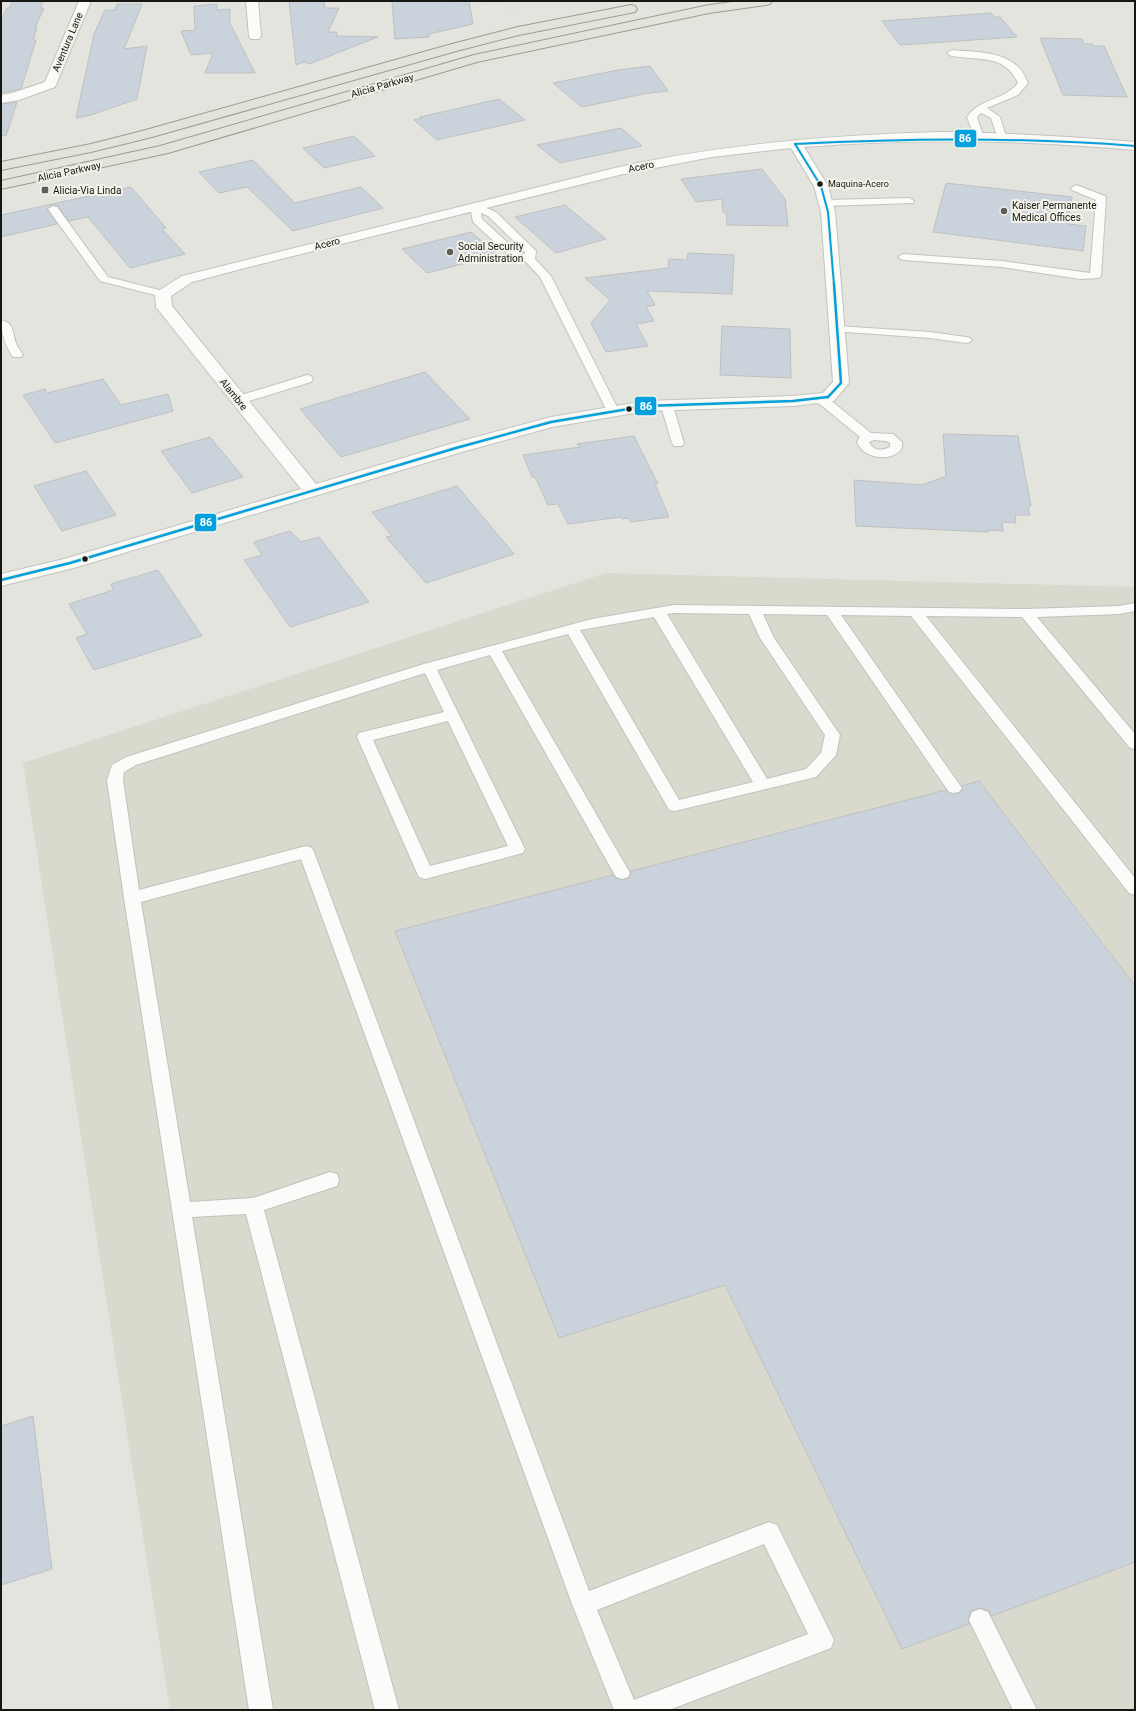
<svg xmlns="http://www.w3.org/2000/svg" width="1136" height="1711" viewBox="0 0 1136 1711" font-family="Roboto,sans-serif">
<rect width="100%" height="100%" fill="#e4e4df"/>
<path fill="#dad9ce" d="M606 573 1135 587V1710H170L23 763Z"/>
<g fill="#cad3db" stroke="#bfc0c0">
<path d="M13 1H44L40 8H44L35 28H37L33 40H36L21 89 1 93V20L7 8H9Z"/>
<path d="M289 1H324L325 8H339L328 32H337L336 36 378 37 309 64 304 62 296 65Z"/>
<path d="M392 1H469L473 24 429 34V37L395 39Z"/>
<path d="M117 4H142L124 49 147 46 137 99 91 115 76 118 94 34 105 10H115Z"/>
<path d="M217 4V10L230 9V23L255 73H205L213 53 191 55 181 31 195 30 194 6Z"/>
<path d="M991 13 995 17H1000L1017 37 900 45 882 21Z"/>
<path d="M1040 38 1082 39 1084 44H1092L1093 46H1104L1127 97 1063 95Z"/>
<path d="M650 66 668 91 643 94 582 107 553 83 618 70Z"/>
<path d="M499 99 525 120 437 140 414 120 422 118 420 117Z"/>
<path d="M17 102 6 136 1 135V104Z"/>
<path d="M621 128 642 146 560 163 537 145Z"/>
<path d="M354 136 375 156 324 168 303 148Z"/>
<path d="M253 160 295 203 361 187 383 208 293 231 247 187 219 193 199 172Z"/>
<path d="M762 169 785 199 788 226 727 225 726 212H723L722 199 696 202 681 179Z"/>
<path d="M946 183 1072 197 1068 224 1086 226 1083 251 933 232Z"/>
<path d="M131 187 166 228 162 229 185 254 130 268 88 217 69 221 58 206 53 205 47 209 57 224 1 237V215Z"/>
<path d="M565 205 606 239 556 253 515 217Z"/>
<path d="M471 232 498 255 427 273 402 249Z"/>
<path d="M688 253 734 255 732 294 647 291 655 305 646 307 654 321 636 324 648 346 606 352 591 323 610 300 585 278 668 268 669 259 687 260Z"/>
<path d="M722 326 790 329 791 378 720 375Z"/>
<path d="M425 372 470 419 341 457 300 409Z"/>
<path d="M103 379 121 405 168 394 173 411 55 443 23 395 45 389 47 393Z"/>
<path d="M943 434 1018 436 1031 506 1028 507 1030 515H1015L1016 523 1002 522 1003 531 987 530 988 532 856 526 854 480 922 485 946 476Z"/>
<path d="M634 436 658 484H655L669 517 631 522 629 518 622 519 621 517 568 524 558 504 548 505 535 477H532L523 455 580 447 577 444Z"/>
<path d="M210 437 243 477 192 493 161 451Z"/>
<path d="M86 471 116 515 62 531 34 486Z"/>
<path d="M457 486 514 554 426 583 386 537 392 536 372 512Z"/>
<path d="M290 531 301 542 319 537 369 602 290 627 244 560 262 555 254 542Z"/>
<path d="M158 570 202 636 94 670 76 638 87 634 69 604 113 590 111 584Z"/>
<path d="M979 781 1135 986V1562L992 1616 989 1611 981 1608 971 1611 968 1619 969 1624 902 1649 725 1285 559 1338 395 931 613 875 616 878 622 880 629 878 631 874V871L946 790 949 793H959L963 789 962 786Z"/>
<path d="M33 1416 52 1569 1 1585V1426Z"/>
</g>
<g fill="none" stroke-linecap="round" stroke-linejoin="round">
<g stroke="#c2c2bf" stroke-width="2">
<g id="service">
<path d="M952 50C972 52 1003 51 1018 67 1023 71 1025 77 1028 83L1018 95 987 108 1000 117 1006 137 1004 139H998L991 118 981 113 977 117 983 136 978 139 975 138 967 117C981 97 1004 101 1018 83 1004 52 976 62 949 55L947 53Z"/>
<path d="M1076 185 1105 196 1106 198 1101 276 1099 278 1080 279 1002 267 903 260 898 257 903 254 1002 261 1090 273 1096 200 1072 190 1071 188Z"/>
<path d="M909 198 914 201 913 203 826 206 821 203 826 200Z"/>
<path d="M475 203 496 212 536 251 535 259 551 276 619 411 617 414H609L607 411 540 277 525 261 511 257 473 222 470 206ZM481 213 488 216 525 252V254L519 253 482 219Z"/>
<path d="M53 206 57 207 108 277 167 292 169 294 167 296 163 297 100 281 48 209Z"/>
<path d="M1 320C15 323 12 333 16 343 17 347 21 351 23 355L21 357H13C5 345 1 334 1 320Z"/>
<path d="M837 326 930 332 966 337 970 338 972 340 970 342 966 343 930 338 833 331 831 329 833 327Z"/>
<path d="M307 375 311 376 313 379 311 382 239 404 235 403 233 400 235 397Z"/>
<path d="M820 394 824 395 871 433 893 434 902 442V448C892 463 863 459 857 442L860 437 816 401 814 398 816 395ZM874 440 886 441 890 443V447C882 451 873 451 869 442Z"/>
<path d="M667 402 671 403 673 406 684 443 682 446H674L672 443 661 406 663 403Z"/>
<path d="M1135 603V611L1119 614 1037 617 1135 734V749L1130 748 1022 617 926 616 1135 878V895L1129 893 911 616 841 615 959 784 962 788 959 792 954 793 949 792 827 615 763 614 774 638 840 735 836 755 816 777 675 811 669 810 667 806 568 634 502 651 630 873 628 877 622 879 616 877 490 655 437 670 525 849 523 853 425 879 419 877 417 873 357 737 359 733 444 712 425 673 136 765 124 772 123 780 139 890 306 846 312 848 314 852 589 1591 769 1522 777 1525 834 1640 831 1648 669 1710H614L572 1604 301 859 141 902 190 1202 253 1198 330 1172 337 1174 339 1180 337 1186 264 1210 399 1710H375L246 1214 192 1217 273 1710H249L124 898 107 780 112 765 126 757 424 664 592 619 674 605 1026 609 1119 606ZM674 613 749 614 760 638 825 735 821 753 806 769 767 779 667 614ZM654 617 753 782 679 800 580 630ZM448 721 508 846 430 866 373 740ZM764 1544 808 1634 634 1700 597 1610Z"/>
<path d="M980 1609 988 1612 1037 1710H1013L969 1620 972 1612Z"/>
</g>
</g>
<g stroke="#c2c2bf" stroke-width="2">
<g id="minor">
<path d="M79 1H91L55 87 19 100 1 103V95L12 93 45 82Z"/>
<path d="M246 1H258L261 36 259 39H251L249 36Z"/>
</g>
</g>
<g stroke="#c2c2bf" stroke-width="2">
<path id="tertiary" d="M939 132C1005 133 1070 136 1135 142V150C1024 140 914 138 804 147L828 186 835 212 849 383 834 401 793 406 646 411 552 427 462 452 77 567 1 586V574L64 559 301 489 156 307 155 294 158 291 182 276 619 167C725 144 831 135 939 132ZM791 148 814 186 821 212 833 382 823 393 793 396 646 401 551 417 450 444 316 484 172 306 171 296 192 282 245 268 619 175 712 157Z"/>
</g>
<g stroke="#9d9c8c" stroke-width="2">
<g id="primary">
<path d="M740 1H772L770 4 766 5 709 13 477 62 168 153 1 189V181L160 146 474 55 709 5Z"/>
<path d="M631 5 635 6 637 9 635 12 519 35 460 50 152 137 91 152 1 170V162L91 144 142 131 452 44 518 27Z"/>
</g>
</g>
<g stroke="#c3c3c1" stroke-width="1.5" stroke-dasharray="0.5 2" stroke-linecap="butt">
<path d="M442 1 444 7 503 2"/>
<path d="M505 1 503 2 505 6 516 13"/>
<path d="M405 19 435 18"/>
<path d="M438 34C435 21 434 15 446 7"/>
</g>
<use href="#service" fill="#fbfbfa" fill-rule="evenodd"/>
<use href="#minor" fill="#fbfbfa" fill-rule="evenodd"/>
<use href="#tertiary" fill="#fbfbfa" fill-rule="evenodd"/>
<use href="#primary" fill="#e3e3db" fill-rule="evenodd"/>
<g stroke="#f3f3ea" stroke-width="4">
<g id="bus-1-far1">
<path d="M795 144C909 138 1021 137 1135 146"/>
<path d="M795 144 821 186 828 212 834 285"/>
</g>
</g>
<g stroke="#f3f3ea" stroke-width="5">
<g id="bus-1">
<path d="M828 397 841 383 834 284"/>
<path d="M1 580 70 563 456 448 551 422 646 406 793 401 828 397"/>
</g>
</g>
<use href="#bus-1-far1" stroke="#02a0dc" stroke-width="2"/>
<use href="#bus-1" stroke="#02a0dc" stroke-width="2.5"/>
</g>
<g fill="#161613" stroke="#f3f3ea" stroke-width="1.5">
<circle cx="820" cy="184" r="3.5"/>
<circle cx="629" cy="409" r="3.5"/>
<circle cx="85" cy="559" r="3.5"/>
</g>
<g fill="#5e5e5a" stroke="#f3f3ea" stroke-width="1.5">
<rect x="41" y="186" width="8" height="8" rx="2"/>
<circle cx="1004" cy="211" r="4"/>
<circle cx="450" cy="252" r="4"/>
</g>
<g text-anchor="middle" stroke-width="4" stroke-linejoin="round" paint-order="stroke">
<g font-size="9" fill="#161613" stroke="#f3f3ea" text-anchor="start">
<text x="828" y="187">Maquina-Acero</text>
</g>
<g font-size="10" fill="#161613" stroke="#f3f3ea">
<text transform="translate(67 42) rotate(-67)" y="4">Aventura Lane</text>
<text transform="translate(382 85) rotate(-16)" y="4">Alicia Parkway</text>
<text transform="translate(641 166) rotate(-12)" y="4">Acero</text>
<text transform="translate(69 171) rotate(-12)" y="4">Alicia Parkway</text>
<text transform="translate(327 243) rotate(-14)" y="4">Acero</text>
<text transform="translate(234 394) rotate(51)" y="4">Alambre</text>
</g>
<g font-size="10" fill="#161613" stroke="#f3f3ea" text-anchor="start">
<text x="53" y="194">Alicia-Via Linda</text>
<text x="1012" y="209">Kaiser Permanente<tspan x="1012" dy="12">Medical Offices</tspan></text>
<text x="458" y="250">Social Security<tspan x="458" dy="12">Administration</tspan></text>
</g>
</g>
<g stroke="#f3f3ea" stroke-width="1.5">
<rect x="954" y="129" width="23" height="19" rx="4" fill="#02a0dc"/>
<rect x="634" y="396" width="23" height="20" rx="4" fill="#02a0dc"/>
<rect x="194" y="513" width="23" height="19" rx="4" fill="#02a0dc"/>
</g>
<g font-size="11" text-anchor="middle" font-weight="bold" fill="#fff">
<text x="965" y="142">86</text>
<text x="646" y="410">86</text>
<text x="206" y="526">86</text>
</g>
<rect width="1136" height="1711" fill="none" stroke="#161613" stroke-width="4"/>
</svg>
